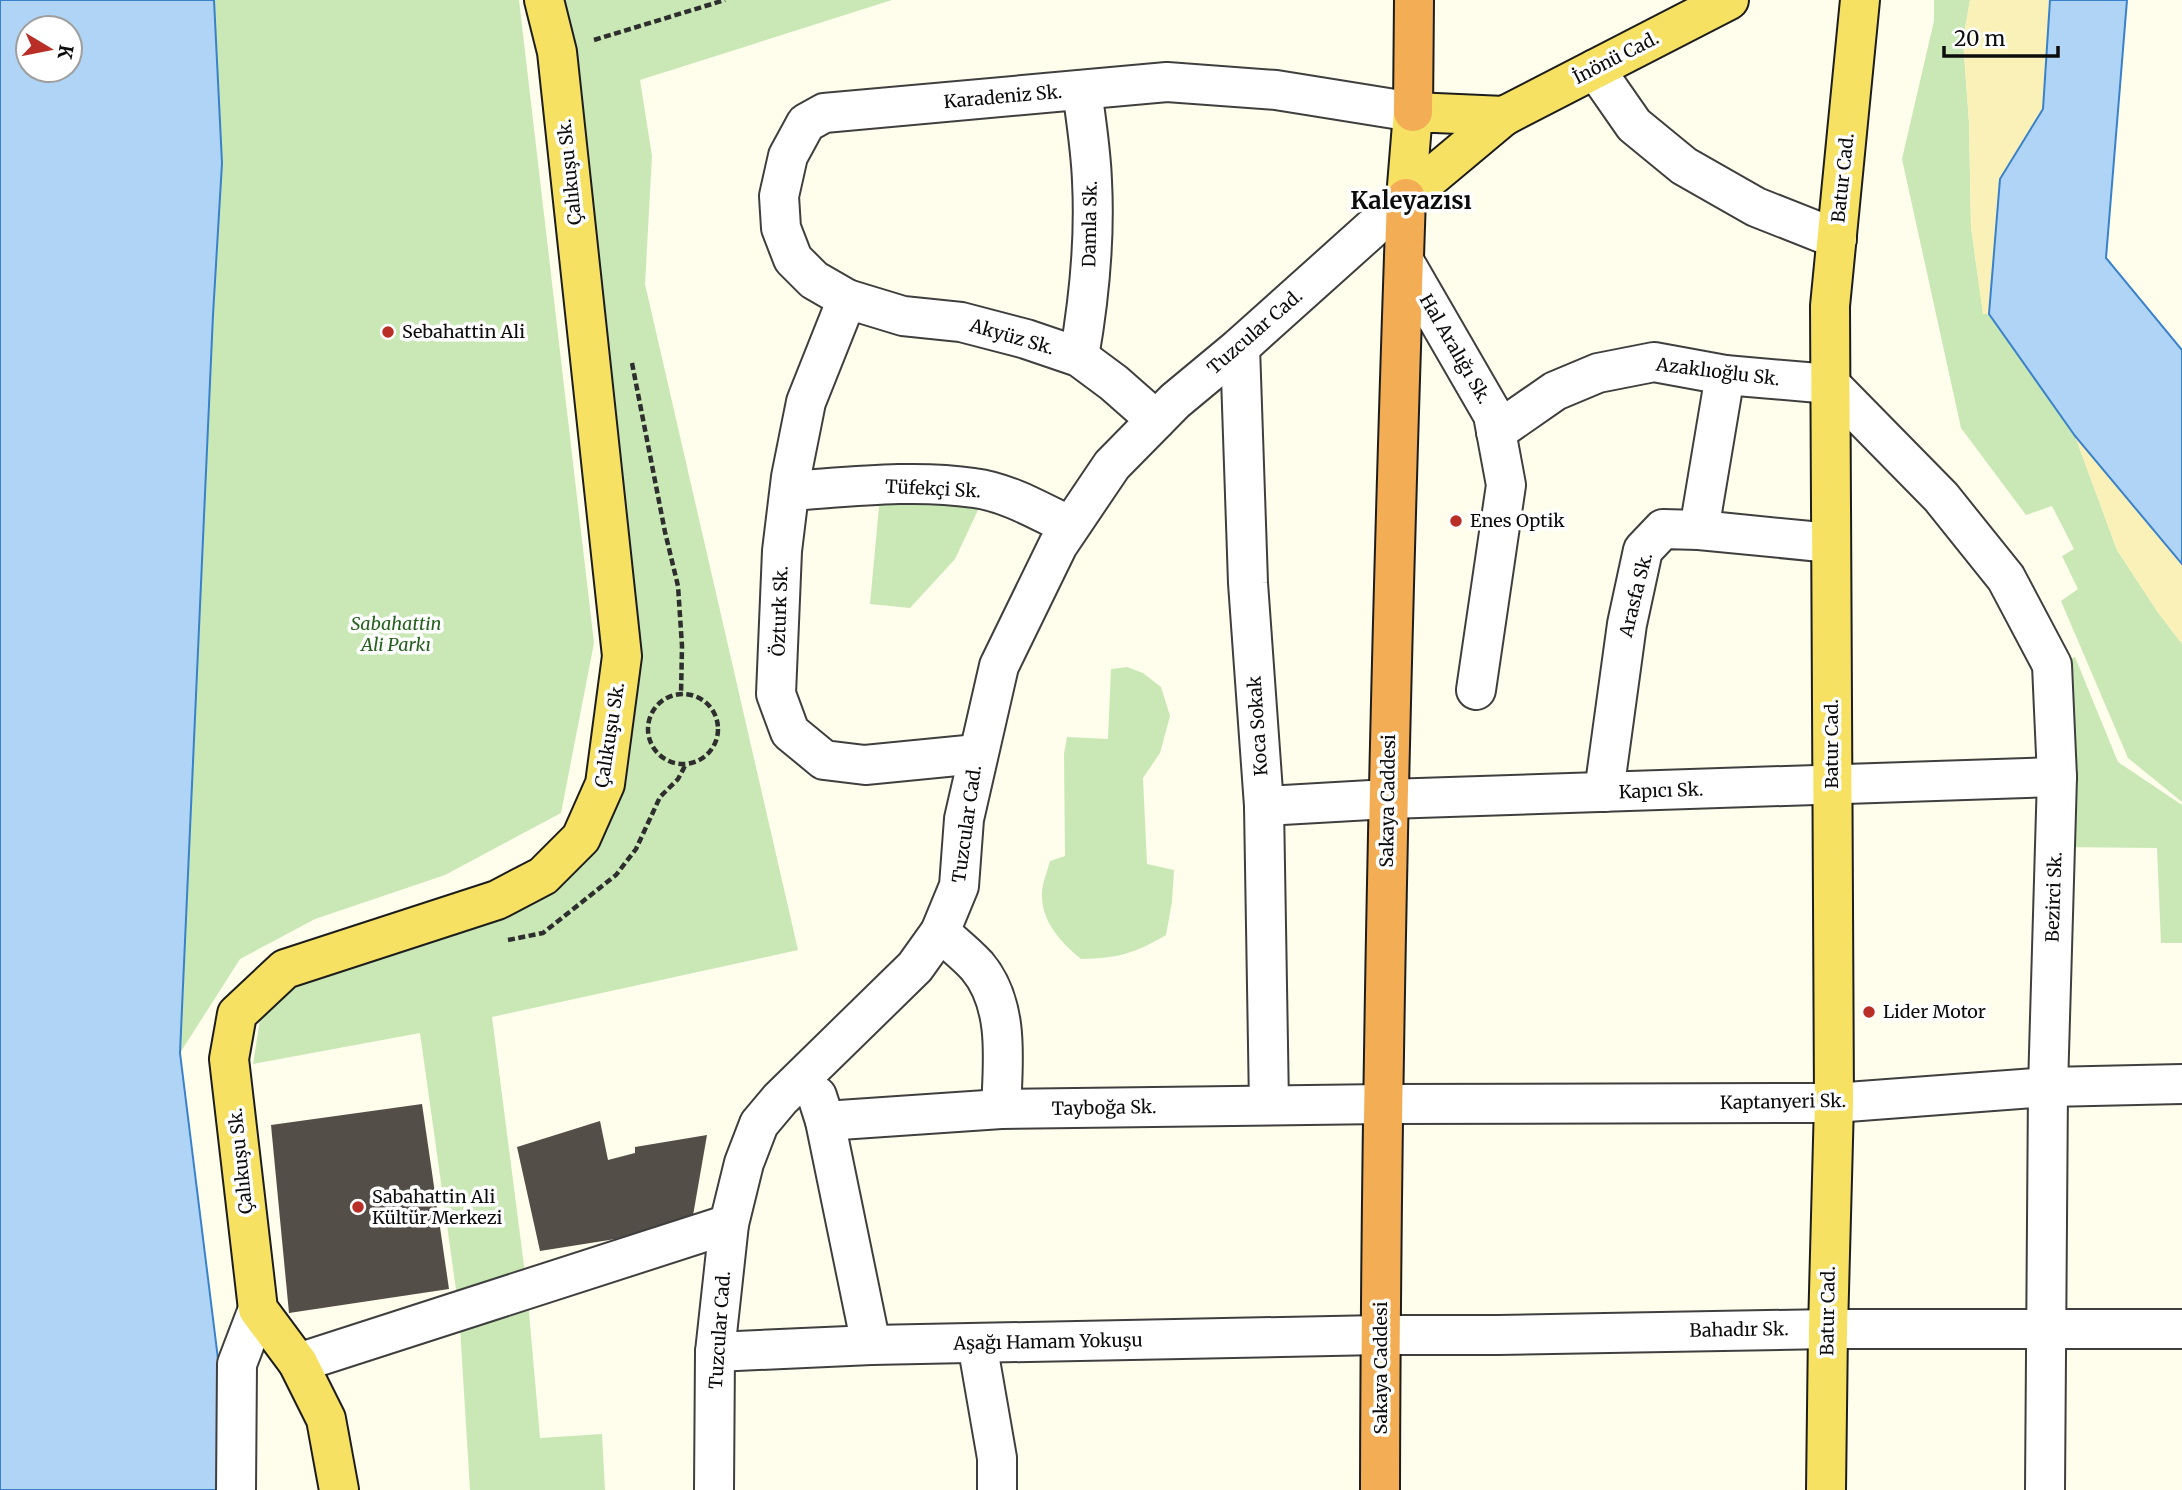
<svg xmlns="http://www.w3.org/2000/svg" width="2182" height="1490" viewBox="0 0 2182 1490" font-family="Merriweather,serif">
<rect width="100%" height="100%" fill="#fffdeb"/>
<g fill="#cae8b6">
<path d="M214 0H519L594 643 561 813 445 875 315 919 240 959 180 1053 213 315 222 163Z"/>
<path d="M565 0H892L640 80 652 156 645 284 798 950 492 1017 527 1289 540 1438 602 1434 605 1490H470L459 1311 420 1033 253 1064 260 1020 294 985 508 917 559 889 602 831 623 787 640 645 574 46Z"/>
<path d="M1934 0H1970L1963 40 1969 122 1971 227 1983 313 1989 314 2075 436 2117 550 2157 611 2182 644V802L2128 758 2061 601 2078 589 2062 556 2074 549 2052 506 2026 515 1961 428 1902 159 1934 21Z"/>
<path d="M881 485 987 491 955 559 910 608 870 604Z"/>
<path d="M2075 657 2118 762 2182 805V943H2161L2157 848 2055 847 2052 665Z"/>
<path d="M1127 667 1143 673 1161 687 1170 716 1160 753 1143 778 1147 864 1174 870 1172 902 1166 935C1133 954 1119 958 1081 959 1062 943 1041 922 1042 894 1042 884 1047 872 1050 861L1065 856 1064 754 1067 737 1108 739 1111 669Z"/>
</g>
<g fill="#f9f1b8">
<path d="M1970 0H2050L2043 109 2000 179 1989 314H1983L1971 227 1969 122 1963 40Z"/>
<path d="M2075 436 2182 564V644L2157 611 2117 550Z"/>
</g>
<g fill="#b0d4f5" stroke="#3981ca" stroke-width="2" fill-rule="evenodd">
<path d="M0 0H214L222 163 213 315 180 1053 219 1367 217 1490H0ZM28 28H70V70H28Z"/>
<path d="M2050 0H2127L2106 258 2182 350V564L2075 436 1989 314 2000 179 2043 109Z"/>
</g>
<g fill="#544e48">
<path d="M422 1104 449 1289 289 1313 271 1125Z"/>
<path d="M600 1121 608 1160 635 1153V1147L707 1135 691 1227 540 1251 517 1147Z"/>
</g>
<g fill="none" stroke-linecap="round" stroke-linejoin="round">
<g stroke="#3f3f3f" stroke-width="42">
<g id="minor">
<path d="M1595 69 1634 125 1684 166 1756 207 1837 239"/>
<path d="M1404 261 1493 415 1506 485 1476 690"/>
<path d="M847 299 806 402 791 477 782 551 776 694 790 732 824 760 865 765 977 754"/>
<path d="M1240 347 1248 583 1264 806 1269 1105"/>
<path d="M1079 357C1089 300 1095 239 1092 181 1091 151 1086 120 1082 90"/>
<path d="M1156 420 1114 383 1079 357 1026 339 961 322 903 316 847 299 814 280 793 259 781 228 779 196 788 156 806 123 824 113 1167 82 1276 90 1413 112"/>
<path d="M1496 432 1555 391 1598 373 1654 362 1725 375 1830 384 1941 497 2006 578 2052 665 2057 777 2048 1087 2045 1490"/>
<path d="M790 491C850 487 914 479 974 488 1007 492 1041 512 1070 526"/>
<path d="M1699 530 1725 375"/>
<path d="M1604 792 1627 624 1643 550 1663 529 1699 530 1831 543"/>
<path d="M1264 806 1388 799 2057 777"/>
<path d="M940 932C952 943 966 954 977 966 1010 1005 1003 1062 1001 1109"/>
<path d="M817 1096 825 1121 871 1345"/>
<path d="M825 1121 1001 1109 1384 1104 1834 1103 2048 1087 2182 1084"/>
<path d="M977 1343 997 1458V1490"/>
<path d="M715 1352 871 1345 1380 1335H1498L1828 1329H2182"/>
<path d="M298 1363 729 1224"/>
<path d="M236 1490 237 1364 258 1309"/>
<path d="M714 1490 715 1352 729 1224 744 1163 759 1124 780 1099 915 967 940 932 959 886 964 819 999 666 1058 545 1112 465 1175 401 1240 347 1406 198"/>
</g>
</g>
<g stroke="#1d1d1d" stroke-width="42">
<g id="major">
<path d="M1406 198 1413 112 1504 116 1729 0"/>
<path d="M1406 198 1504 116"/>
<path d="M339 1490 326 1419 298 1363 258 1309 229 1059 237 1014 285 969 497 900 543 876 581 838 605 784 622 656 557 52 544 0"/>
<path d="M1826 1490 1828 1329 1834 1103 1830 306 1860 0"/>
</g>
</g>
<g stroke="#1d1d1d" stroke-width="42">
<g id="highway">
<path d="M1413 112 1414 0"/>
<path d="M1380 1490C1381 1059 1391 628 1406 198"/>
</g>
</g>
<g stroke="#2e2e2e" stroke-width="4.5" stroke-dasharray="7 3.5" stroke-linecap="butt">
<path d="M594 40 725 0"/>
<path d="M632 363 665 532 678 586 682 646 681 695"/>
<circle cx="683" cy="729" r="35"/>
<path d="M508 940 543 933 616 875 636 849 660 797 678 779 686 764"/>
</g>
<use href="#minor" stroke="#fff" stroke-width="38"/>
<use href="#major" stroke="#f6e163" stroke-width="38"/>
<use href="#highway" stroke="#f2ad55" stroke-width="38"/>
</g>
<g fill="#b92f27" stroke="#fff" stroke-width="2.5">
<circle cx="388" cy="332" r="7"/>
<circle cx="1456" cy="521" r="7"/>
<circle cx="1869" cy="1012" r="7"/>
<circle cx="358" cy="1207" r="7"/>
</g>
<g text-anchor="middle" stroke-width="7" stroke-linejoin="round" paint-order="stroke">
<g font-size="18" fill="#0c0c0c" stroke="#fff">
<text transform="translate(1616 58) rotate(-27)" y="6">İnönü Cad.</text>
<text transform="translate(1003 97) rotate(-5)" y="6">Karadeniz Sk.</text>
<text transform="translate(570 172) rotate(-96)" y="6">Çalıkuşu Sk.</text>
<text transform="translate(1843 178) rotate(-84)" y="6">Batur Cad.</text>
<text transform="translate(1090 224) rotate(-89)" y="6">Damla Sk.</text>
<text transform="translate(1255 332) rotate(-41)" y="6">Tuzcular Cad.</text>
<text transform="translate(1012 337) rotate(16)" y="6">Akyüz Sk.</text>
<text transform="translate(1455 349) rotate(60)" y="6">Hal Aralığı Sk.</text>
<text transform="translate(1718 372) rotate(7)" y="6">Azaklıoğlu Sk.</text>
<text transform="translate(933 489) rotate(3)" y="6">Tüfekçi Sk.</text>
<text transform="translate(1636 595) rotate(-76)" y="6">Arasfa Sk.</text>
<text transform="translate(780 611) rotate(-88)" y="6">Özturk Sk.</text>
<text transform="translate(1258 726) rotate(-94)" y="6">Koca Sokak</text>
<text transform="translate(610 735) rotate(-81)" y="6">Çalıkuşu Sk.</text>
<text transform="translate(1832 744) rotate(-90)" y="6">Batur Cad.</text>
<text transform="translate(1661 791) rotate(-2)" y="6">Kapıcı Sk.</text>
<text transform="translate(1388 801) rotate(-89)" y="6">Sakaya Caddesi</text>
<text transform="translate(967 824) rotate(-82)" y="6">Tuzcular Cad.</text>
<text transform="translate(2054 897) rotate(-88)" y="6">Bezirci Sk.</text>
<text transform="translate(1783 1102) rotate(-1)" y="6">Kaptanyeri Sk.</text>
<text transform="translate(1104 1108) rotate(-1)" y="6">Tayboğa Sk.</text>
<text transform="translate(241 1161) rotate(-96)" y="6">Çalıkuşu Sk.</text>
<text transform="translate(1828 1311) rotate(-89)" y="6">Batur Cad.</text>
<text transform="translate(720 1330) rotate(-86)" y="6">Tuzcular Cad.</text>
<text transform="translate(1739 1330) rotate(-1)" y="6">Bahadır Sk.</text>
<text transform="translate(1048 1342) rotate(-1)" y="6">Aşağı Hamam Yokuşu</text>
<text transform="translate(1381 1368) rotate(-90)" y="6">Sakaya Caddesi</text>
</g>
<g font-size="18" fill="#0c0c0c" stroke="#fff" text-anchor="start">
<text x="402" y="338">Sebahattin Ali</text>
<text x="1470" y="527">Enes Optik</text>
<text x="1883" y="1018">Lider Motor</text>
<text x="372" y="1203">Sabahattin Ali<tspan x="372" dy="21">Kültür Merkezi</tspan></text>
</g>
<g font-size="18" font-style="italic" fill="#25611e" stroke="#fff">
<text x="396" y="630">Sabahattin<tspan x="396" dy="21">Ali Parkı</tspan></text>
</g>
<g font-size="24" font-weight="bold" fill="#0c0c0c" stroke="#fff">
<text x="1411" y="209">Kaleyazısı</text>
</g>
</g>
<g transform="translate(49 49) rotate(100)"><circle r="33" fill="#ffffff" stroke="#9e9e9e" stroke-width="2"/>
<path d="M0-5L12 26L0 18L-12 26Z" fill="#b92f27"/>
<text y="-10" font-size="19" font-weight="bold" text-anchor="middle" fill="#0c0c0c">K</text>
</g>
<path d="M1944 46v10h114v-10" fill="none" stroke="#0c0c0c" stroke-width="3.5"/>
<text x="1954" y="46" font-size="21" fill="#0c0c0c" stroke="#ffffff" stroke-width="5" paint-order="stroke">20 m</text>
</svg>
